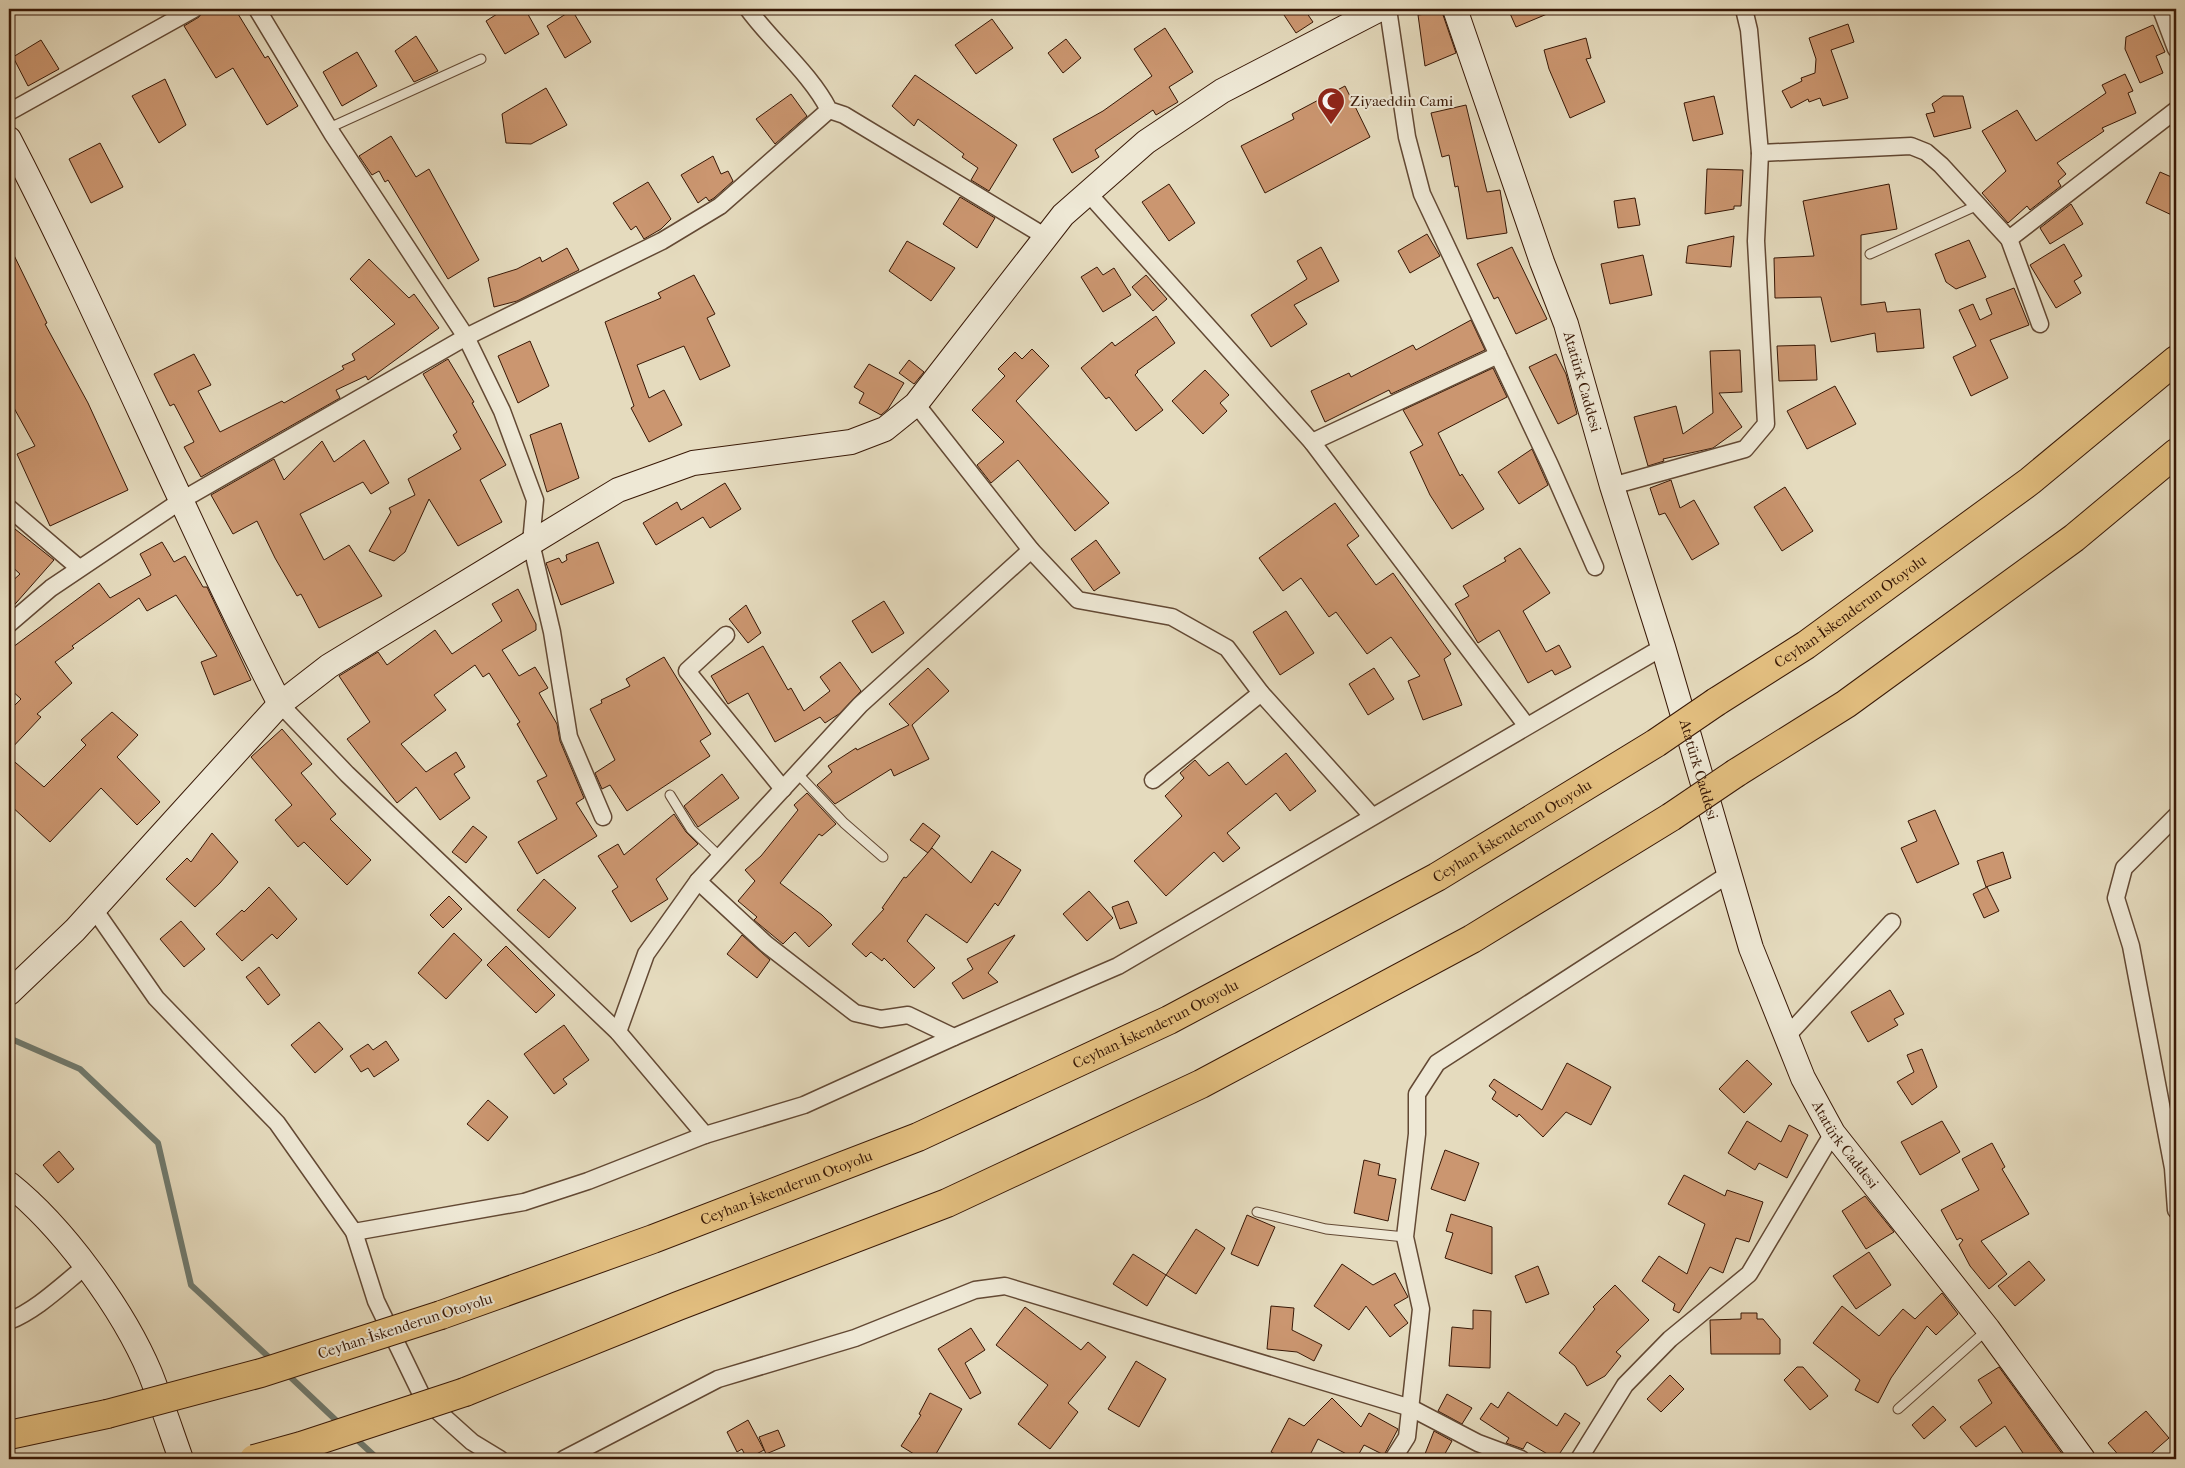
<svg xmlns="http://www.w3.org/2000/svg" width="2185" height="1468" viewBox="0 0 2185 1468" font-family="'IM FELL French Canon',serif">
<rect width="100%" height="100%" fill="#e5dbbe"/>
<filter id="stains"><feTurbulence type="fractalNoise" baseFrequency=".004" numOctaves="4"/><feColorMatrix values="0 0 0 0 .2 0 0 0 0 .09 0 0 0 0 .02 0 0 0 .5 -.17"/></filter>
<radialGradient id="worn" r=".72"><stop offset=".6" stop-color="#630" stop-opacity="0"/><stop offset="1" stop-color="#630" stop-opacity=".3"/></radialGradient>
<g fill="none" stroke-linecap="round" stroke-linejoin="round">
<g stroke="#707a6e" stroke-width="6">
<path d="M9 1038 80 1069 158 1143 191 1285 274 1362"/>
<path d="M285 1372 341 1425"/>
<path d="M354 1437 378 1459"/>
</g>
</g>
<g fill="#cb9670" stroke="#381806">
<path d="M204 9H235L265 58 268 56 298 106 267 125 233 68 216 78 184 26 199 17Z"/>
<path d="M505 9H525L539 34 505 54 486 21Z"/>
<path d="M1280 9H1304L1313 22 1296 33Z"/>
<path d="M1508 9H1559L1516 27Z"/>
<path d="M572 10 591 42 565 58 547 26Z"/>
<path d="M1442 12 1456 53 1425 66 1418 15Z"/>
<path d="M992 19 1013 48 976 74 955 45Z"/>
<path d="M1848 24 1854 42 1831 50 1848 98 1823 106 1820 98 1809 102 1808 99 1791 108 1782 91 1802 81 1801 78 1815 73 1816 59 1809 38Z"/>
<path d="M2153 25 2165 52 2156 56 2163 73 2140 83 2125 49 2126 37Z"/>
<path d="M1165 28 1193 72 1169 87 1178 102 1156 115 1153 110 1095 150 1099 157 1072 173 1053 139 1103 111 1152 76 1134 49Z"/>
<path d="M416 36 438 71 414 82 395 51Z"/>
<path d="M1586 38 1591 58 1586 59 1605 102 1570 118 1549 69 1544 50Z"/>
<path d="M1066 39 1081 58 1063 73 1048 53Z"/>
<path d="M41 40 59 69 28 86 13 57Z"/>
<path d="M357 52 377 86 342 106 323 72Z"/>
<path d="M2125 74 2133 91 2128 93 2136 113 2102 128 2104 131 2057 163 2066 174 2058 181 2061 186 2030 210 2027 206 2008 223 1982 193 2006 171 1982 131 2017 110 2036 141 2106 93 2102 85Z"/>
<path d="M915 75 1017 145 989 191 971 180 978 168 962 157 964 154 918 119 914 126 892 106Z"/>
<path d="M165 79 186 125 159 143 132 96Z"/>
<path d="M1345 86 1370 137 1265 193 1241 146 1294 119 1292 114Z"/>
<path d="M546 88 567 125 531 144 506 143 502 114Z"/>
<path d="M791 94 807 116 775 144 756 119Z"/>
<path d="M1714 96 1723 134 1693 141 1684 103Z"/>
<path d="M1943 96H1963L1971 128 1934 137 1926 114 1935 112 1932 104Z"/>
<path d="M1466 105 1487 192 1500 190 1507 233 1467 239 1458 186 1455 187 1449 155 1442 157 1431 113Z"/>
<path d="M391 136 416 177 429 169 479 260 448 279 388 180 385 182 379 171 372 175 359 156Z"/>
<path d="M100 143 123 187 91 203 69 159Z"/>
<path d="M713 156 721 174 728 171 733 181 714 198 709 201 706 197 698 203 681 175Z"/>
<path d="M1707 169 1743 170 1741 206H1734V209L1705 214Z"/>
<path d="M2160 172 2176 179V217L2146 203Z"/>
<path d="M648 182 671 219 661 229 644 239 636 226 631 230 613 203Z"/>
<path d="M1169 184 1195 223 1169 241 1142 202Z"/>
<path d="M1889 184 1897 229 1861 235V305L1885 302 1887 312 1920 309 1924 348 1877 352 1875 333 1831 342 1821 297 1775 298 1774 258 1814 256 1803 201Z"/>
<path d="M960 197 995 218 977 248 943 224Z"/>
<path d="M1635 198 1640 225 1618 228 1614 201Z"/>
<path d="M2071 204 2083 224 2050 244 2040 228Z"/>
<path d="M1427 234 1440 256 1410 273 1398 251Z"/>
<path d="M1734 236 1731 267 1686 263 1688 246Z"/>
<path d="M1969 240 1986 277 1956 289 1946 282 1935 254Z"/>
<path d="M907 241 955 268 931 301 889 271Z"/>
<path d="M2064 244 2082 276 2074 281 2081 293 2056 308 2030 265Z"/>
<path d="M9 245 47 323 45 324 88 403 128 490 50 526 17 454 35 446 9 399Z"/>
<path d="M1321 247 1339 281 1294 305 1307 324 1271 347 1251 315 1307 279 1297 261Z"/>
<path d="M1512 247 1547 319 1516 334 1498 297 1494 299 1477 264Z"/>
<path d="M567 248 579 270 517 301 494 307 488 278 517 269 540 257 542 262Z"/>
<path d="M1643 255 1652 295 1610 304 1601 264Z"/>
<path d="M369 259 409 298 414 294 439 328 368 380 366 376 336 390 340 398 201 477 184 447 194 442 174 404 170 406 154 374 194 354 211 385 198 391 220 432 282 401 284 403 344 369 342 366 355 360 352 354 395 324 350 279Z"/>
<path d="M1097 267 1103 275 1114 268 1131 295 1103 312 1081 277Z"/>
<path d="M694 275 715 314 707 318 730 366 700 380 684 346 637 365 649 398 664 390 682 425 649 442 631 408 634 406 605 322 661 298 658 293Z"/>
<path d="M1146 275 1167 299 1153 311 1132 287Z"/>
<path d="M2014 288 2029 325 1990 340 2008 378 1971 396 1953 357 1976 346 1959 310 1973 304 1980 320 1992 314 1986 299Z"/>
<path d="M1156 316 1175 343 1137 371 1138 372 1135 375 1163 410 1136 431 1109 397 1106 399 1081 368 1112 342 1115 346Z"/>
<path d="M1471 320 1485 350 1391 394 1389 390 1325 422 1311 391 1349 373 1351 377 1413 345 1416 350Z"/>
<path d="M530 341 549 386 518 403 498 356Z"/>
<path d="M1815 345 1817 380 1779 381 1777 346Z"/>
<path d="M1032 349 1049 366 1016 401 1109 503 1075 531 1018 460 991 483 977 465 1004 442 972 410 1005 376 998 369 1015 352 1022 359Z"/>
<path d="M1740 350 1742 392 1719 393 1742 427 1713 448 1663 459 1664 461 1648 466 1634 417 1676 406 1683 434 1713 413 1710 351Z"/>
<path d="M1556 354 1566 374 1577 414 1558 424 1529 367Z"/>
<path d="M448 359 474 402 472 403 506 465 480 480 502 522 458 546 429 499 405 552 394 561 369 551 391 512 389 508 415 495 408 479 461 449 453 435 457 432 423 374Z"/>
<path d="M909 360 924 372 914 384 899 373Z"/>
<path d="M869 364 904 383 888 409 881 415 859 403 864 393 854 387Z"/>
<path d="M1493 368 1507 397 1438 433 1460 476 1462 474 1484 509 1452 529 1430 495 1410 452 1423 445 1403 410Z"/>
<path d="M1205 370 1229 395 1220 403 1227 411 1203 434 1172 401Z"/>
<path d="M1835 386 1856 424 1807 449 1787 411Z"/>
<path d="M561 423 579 478 547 492 530 435Z"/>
<path d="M364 440 389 483 371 494 363 482 300 514 324 560 349 545 382 596 319 628 301 594 297 596 275 558 257 521 233 534 211 495 274 459 284 480 322 441 334 462Z"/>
<path d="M1532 449 1548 485 1519 504 1498 472Z"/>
<path d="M1671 480 1680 508 1694 500 1719 544 1692 560 1665 513 1659 515 1650 488Z"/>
<path d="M725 483 741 509 710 528 703 517 656 545 643 523 677 502 681 510Z"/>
<path d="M1785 487 1813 531 1782 551 1754 507Z"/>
<path d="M1335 503 1359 536 1347 545 1376 585 1393 573 1451 654 1444 659 1462 705 1423 720 1408 681 1420 676 1391 637 1367 654 1336 612 1329 617 1301 578 1283 591 1259 558Z"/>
<path d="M15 529 54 560 9 611V584L20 574 9 564V538Z"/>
<path d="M1096 540 1120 573 1094 591 1071 559Z"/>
<path d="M162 542 174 562 185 556 203 587H207L251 680 214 695 201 662 217 656 176 595 147 611 139 598 72 646 74 648 55 662 72 683 37 714 41 717 9 751V711L21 699 9 688V650L99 583 110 598 151 575 140 554Z"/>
<path d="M598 542 614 583 561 605 546 563 559 558 562 563 567 560 566 555Z"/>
<path d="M1520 548 1550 593 1523 611 1546 652 1559 645 1571 667 1555 675 1552 670 1528 683 1499 630 1478 643 1455 604 1469 596 1463 586 1506 561 1504 558Z"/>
<path d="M518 589 536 624V630L502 650 519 676 535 667 548 688 539 693 557 724 560 741 584 798 576 803 597 836 537 874 518 842 557 819 537 781 547 776 517 724 520 722 489 673 483 677 475 665 434 695 446 710 401 744 426 772 456 752 465 767 454 774 470 798 440 820 416 787 397 803 347 739 370 722 339 676 378 652 387 665 435 630 452 654 502 621 492 604Z"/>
<path d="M884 601 904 633 872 653 852 621Z"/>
<path d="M746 605 761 633 748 643 729 619Z"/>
<path d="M1286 611 1314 653 1280 675 1253 632Z"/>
<path d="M763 646 788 690 791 688 804 711 830 691 820 677 840 662 861 691 839 714 825 723 820 717 775 742 748 693 728 704 711 676Z"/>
<path d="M664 657 711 734 700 741 710 756 627 811 610 785 602 789 595 773 615 760 590 709 602 703 601 700 630 686 626 679Z"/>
<path d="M928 668 949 691 912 725 929 759 894 776 891 769 835 804 817 785 832 772 828 766 856 748 857 750 909 725 889 704Z"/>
<path d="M1374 668 1394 699 1368 715 1349 684Z"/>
<path d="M112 712 138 735 117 757 160 802 137 825 101 788 50 842 9 804V757L44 787 86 745 81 740Z"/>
<path d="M282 729 312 764 301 773 336 814 330 819 371 860 347 885 304 842 298 847 275 820 292 805 251 757Z"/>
<path d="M1286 753 1316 791 1290 811 1276 793 1227 833 1240 848 1223 862 1214 852 1166 896 1134 861 1182 816 1165 796 1184 778 1180 773 1195 760 1209 776 1228 762 1246 785Z"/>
<path d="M722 774 739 798 698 827 684 806Z"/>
<path d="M807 793 836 824 822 836 819 834 780 883 822 915 832 925 809 947 795 932 783 944 754 920 757 917 738 901 755 881 745 870 761 856 798 810 794 805Z"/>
<path d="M1935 810 1959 864 1917 883 1901 848 1917 841 1908 821Z"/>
<path d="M674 814 686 832 698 844 656 879 668 899 631 922 612 891 618 887 598 856 618 844 624 855Z"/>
<path d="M923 823 940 836 928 853 910 840Z"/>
<path d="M473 826 487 837 466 863 452 852Z"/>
<path d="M212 833 238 862 220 883 195 907 166 879 187 858 191 862Z"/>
<path d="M932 848 971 883 992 851 1021 870 998 906 995 903 967 943 926 914 907 941 935 968 914 988 884 958 882 961 871 952 866 957 852 944 884 909 882 908 904 877 906 878Z"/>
<path d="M2003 852 2011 878 1986 887 1977 861Z"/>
<path d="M544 879 576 908 549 938 517 910Z"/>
<path d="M269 887 297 919 277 939 272 934 242 961 216 934 242 910 244 912Z"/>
<path d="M1987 887 1999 911 1984 918 1973 894Z"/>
<path d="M1089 891 1113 918 1087 941 1063 914Z"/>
<path d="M449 896 462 909 443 928 430 915Z"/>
<path d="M1128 901 1137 923 1120 929 1112 907Z"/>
<path d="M181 921 205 949 184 967 160 939Z"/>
<path d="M454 933 482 960 446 999 418 973Z"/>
<path d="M742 935 770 960 757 978 727 954Z"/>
<path d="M1015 935 988 973 998 982 963 999 952 983 973 969 967 959Z"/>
<path d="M506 946 555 995 536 1013 487 965Z"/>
<path d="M259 967 280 995 268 1005 246 977Z"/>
<path d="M1890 990 1904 1014 1894 1019 1898 1025 1868 1042 1851 1012Z"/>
<path d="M319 1022 343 1049 315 1073 291 1045Z"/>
<path d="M564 1025 589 1060 563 1079 567 1084 554 1094 524 1054Z"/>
<path d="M386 1041 399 1060 374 1077 368 1068 361 1072 350 1056 368 1044 373 1050Z"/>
<path d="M1922 1049 1937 1087 1912 1105 1897 1082 1914 1072 1907 1055Z"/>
<path d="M1747 1060 1772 1084 1744 1113 1719 1089Z"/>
<path d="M1567 1063 1611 1087 1591 1125 1566 1112 1543 1137 1519 1114 1517 1117 1492 1099 1496 1092 1489 1086 1494 1079 1542 1110Z"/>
<path d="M488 1100 508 1117 488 1141 467 1124Z"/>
<path d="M1747 1121 1781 1142 1789 1125 1808 1135 1787 1178 1759 1163 1755 1170 1728 1153Z"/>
<path d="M1942 1121 1960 1152 1920 1175 1901 1142Z"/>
<path d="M1992 1143 2005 1167 2002 1169 2029 1214 1981 1241 2007 1274 1989 1289 1970 1266 1959 1245 1963 1240 1960 1238 1957 1240 1941 1210 1979 1190 1962 1159Z"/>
<path d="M1445 1150 1479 1163 1465 1201 1431 1189Z"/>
<path d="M59 1151 74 1169 58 1183 43 1165Z"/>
<path d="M1364 1160 1380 1164 1378 1175 1396 1179 1388 1221 1354 1213Z"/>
<path d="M1684 1175 1725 1196 1727 1190 1763 1202 1749 1242 1736 1238 1723 1273 1710 1267 1679 1313 1673 1310 1675 1304 1642 1281 1659 1256 1687 1274 1705 1224 1668 1204Z"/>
<path d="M1865 1196 1894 1232 1866 1249 1842 1211Z"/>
<path d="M1451 1214 1492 1227V1274L1445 1258 1453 1233 1446 1231Z"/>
<path d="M1247 1215 1275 1227 1258 1266 1231 1254Z"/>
<path d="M1196 1229 1225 1248 1196 1294 1166 1275Z"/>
<path d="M1869 1252 1891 1285 1856 1309 1833 1276Z"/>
<path d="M1133 1254 1166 1275 1147 1306 1113 1284Z"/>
<path d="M2029 1261 2045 1280 2015 1306 1998 1286Z"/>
<path d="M1342 1264 1373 1285 1395 1273 1408 1297 1394 1305 1408 1323 1390 1337 1366 1306 1349 1330 1314 1306Z"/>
<path d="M1538 1266 1549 1294 1526 1303 1515 1276Z"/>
<path d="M1615 1285 1649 1320 1616 1352 1621 1356 1605 1376 1587 1386 1575 1366 1559 1353 1595 1309 1593 1307Z"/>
<path d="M1942 1293 1958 1314 1936 1335 1927 1326 1891 1378 1878 1403 1855 1390 1860 1380 1813 1343 1842 1306 1879 1336 1903 1309 1915 1319Z"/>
<path d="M1271 1306 1294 1308 1292 1330 1322 1345 1314 1361 1297 1352 1267 1349Z"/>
<path d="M1025 1307 1081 1350 1088 1342 1106 1357 1068 1403 1078 1412 1050 1449 1018 1424 1048 1385 996 1345Z"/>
<path d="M1473 1310 1491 1311 1490 1368 1449 1366 1452 1327 1473 1329Z"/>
<path d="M1741 1313H1757V1319H1763L1780 1339V1354H1711L1710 1320 1741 1319Z"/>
<path d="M971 1328 985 1350 965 1363 981 1393 970 1399 938 1349Z"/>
<path d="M1136 1361 1166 1379 1139 1427 1108 1409Z"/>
<path d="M1797 1367H1803L1828 1396 1810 1410 1784 1380Z"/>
<path d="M1999 1367 2063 1455 2066 1459H2027L2005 1426 1976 1447 1960 1427 1992 1403 1978 1380Z"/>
<path d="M1670 1375 1684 1389 1661 1412 1647 1399Z"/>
<path d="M1508 1392 1557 1426 1565 1413 1580 1423 1556 1459 1527 1442 1523 1449 1506 1443 1509 1438 1480 1419 1491 1403 1498 1408Z"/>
<path d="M930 1393 962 1409 933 1459H922L901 1446 921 1415 919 1414Z"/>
<path d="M1447 1394 1472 1408 1462 1424 1438 1411Z"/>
<path d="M1332 1398 1361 1427 1369 1413 1398 1429 1384 1455 1364 1445 1356 1459 1318 1439 1308 1459H1285L1271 1452 1289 1418 1304 1426Z"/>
<path d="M1933 1406 1946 1420 1924 1439 1912 1425Z"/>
<path d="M2146 1411 2169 1438 2145 1459H2122L2108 1443Z"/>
<path d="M748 1420 764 1450 747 1459 742 1449 737 1452 727 1432Z"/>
<path d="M778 1430 785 1446 766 1454 759 1437Z"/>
<path d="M1434 1431 1452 1441 1442 1459H1423Z"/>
</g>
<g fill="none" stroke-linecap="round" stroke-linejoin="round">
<g stroke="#634934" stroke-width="11">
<g id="lane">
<path d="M329 128 481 59"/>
<path d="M1870 254 1978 205"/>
<path d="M797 773 844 823 883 857"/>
<path d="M670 795 691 829 720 857"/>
<path d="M1257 1212 1326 1229 1405 1237"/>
<path d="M1898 1409 1987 1330"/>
</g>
</g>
<g stroke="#634934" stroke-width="19">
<g id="street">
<path d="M257 9 333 135 466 337 502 411 535 500 531 543 552 632 569 737 603 817"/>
<path d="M748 9C773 43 810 73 829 110L844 115 1046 237"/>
<path d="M1388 9 1407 137 1422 194 1550 465 1595 567"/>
<path d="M2161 9 2176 49"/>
<path d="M9 112 194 9"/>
<path d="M1760 153 1911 146 1926 152 1941 165 2009 239 2040 324"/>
<path d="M1088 193 1312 442 1526 725"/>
<path d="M2009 239 2176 110"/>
<path d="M916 404 1031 550 1078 600 1172 617 1227 648 1261 693 1372 816"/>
<path d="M1312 442 1498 355"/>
<path d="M1612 486 1745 449 1766 424 1756 241 1760 153 1749 30 1744 9"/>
<path d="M9 508 79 568"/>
<path d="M9 624 51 588 182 500 466 337 662 241 720 206 829 110"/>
<path d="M726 635 687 671 783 789"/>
<path d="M280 704 347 774 618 1032 705 1135"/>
<path d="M1153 780 1261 693"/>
<path d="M2176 816 2124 868 2116 898 2131 946 2173 1168 2176 1210"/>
<path d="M698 881 766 944 855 1013 881 1019 908 1015 954 1037 1118 966 1663 647"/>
<path d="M94 909 156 998 277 1123 354 1232 376 1301 423 1398 472 1442 500 1459"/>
<path d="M618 1032 646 954 698 881 860 705 1031 550"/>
<path d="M1786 1037 1892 922"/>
<path d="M354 1232 524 1202 588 1181 705 1135 804 1105 954 1037"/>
<path d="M9 1321C37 1310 62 1285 86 1266"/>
<path d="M564 1459 718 1379 855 1338 975 1290 1005 1286 1411 1408 1478 1443 1521 1459"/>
<path d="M1393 1459 1407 1437 1421 1309 1405 1237 1417 1134V1094L1437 1063 1729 874"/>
<path d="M1579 1459 1625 1385 1670 1339 1749 1274 1833 1133"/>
</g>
</g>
<g stroke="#381806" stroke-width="26">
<g id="secondary">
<path id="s1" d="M1455 9 1542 262 1566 324 1612 486 1663 647 1751 948 1803 1078 1833 1133 1988 1329 2083 1459"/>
<path d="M9 139C105 324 184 518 280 704"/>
<path d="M9 993 75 930 280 704 329 666 618 490 693 463 851 442 885 429 916 404 1063 215 1146 142 1222 91 1380 9"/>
<path d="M9 1184C63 1227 123 1309 150 1373 161 1401 171 1431 181 1459"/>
</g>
</g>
<g stroke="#381806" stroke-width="30">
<g id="highway">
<path id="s2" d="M1716 702 1806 645 2030 481 2176 360"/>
<path d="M1736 773 1846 704 2074 538 2176 453"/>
<path id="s3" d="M441 1315 653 1239 918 1137 1169 1020 1437 877 1656 743"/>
<path d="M465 1392 678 1306 947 1203 1201 1084 1472 939 1671 817"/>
<path d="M9 1435 107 1414"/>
</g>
</g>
<use href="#lane" stroke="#eee8d5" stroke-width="9"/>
<use href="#street" stroke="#eee8d5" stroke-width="16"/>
<use href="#secondary" stroke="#eee8d5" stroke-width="24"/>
<use href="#highway" stroke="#e2be7f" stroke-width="28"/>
<g stroke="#381806" stroke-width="30" stroke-linecap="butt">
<g id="highway-bridge">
<path d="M1656 743 1716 702"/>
<path d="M1671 817 1736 773"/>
<path d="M107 1414 261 1373 441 1315"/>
<path d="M254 1459 301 1446 465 1392"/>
</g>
</g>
<use href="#highway-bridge" stroke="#e2be7f" stroke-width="28"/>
</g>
<defs>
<g id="mosque-pin" transform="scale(1.4375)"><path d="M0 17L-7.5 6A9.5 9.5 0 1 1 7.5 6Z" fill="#8f2418" stroke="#eee8d5"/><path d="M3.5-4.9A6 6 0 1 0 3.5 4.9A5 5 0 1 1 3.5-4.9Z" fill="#fff"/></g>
</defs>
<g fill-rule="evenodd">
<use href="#mosque-pin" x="1331" y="101"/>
</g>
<g text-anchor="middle" stroke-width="4" stroke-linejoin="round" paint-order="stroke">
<g font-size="15" fill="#381806" stroke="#eee8d5" text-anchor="start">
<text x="1350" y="106">Ziyaeddin Cami</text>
</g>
<g font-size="15" fill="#381806" stroke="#eee8d5">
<text dy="5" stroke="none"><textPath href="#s1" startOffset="394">Atatürk Caddesi</textPath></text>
<text dy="5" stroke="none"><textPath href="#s2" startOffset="162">Ceyhan-İskenderun Otoyolu</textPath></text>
<text dy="5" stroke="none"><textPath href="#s1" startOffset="799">Atatürk Caddesi</textPath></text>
<text dy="5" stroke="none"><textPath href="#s3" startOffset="1178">Ceyhan-İskenderun Otoyolu</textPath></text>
<text dy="5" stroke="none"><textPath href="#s3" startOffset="772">Ceyhan-İskenderun Otoyolu</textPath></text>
<text dy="5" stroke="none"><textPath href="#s1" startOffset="1204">Atatürk Caddesi</textPath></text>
<text dy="5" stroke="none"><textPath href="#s3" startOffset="368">Ceyhan-İskenderun Otoyolu</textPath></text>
<text transform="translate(405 1326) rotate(-18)" y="5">Ceyhan-İskenderun Otoyolu</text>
</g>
</g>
<rect width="2185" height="1468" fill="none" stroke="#e5dbbe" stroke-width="30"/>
<rect x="10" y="10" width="2165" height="1448" fill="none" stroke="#381806" stroke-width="2.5"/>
<rect x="15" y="15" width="2155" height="1438" fill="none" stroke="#381806"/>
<rect width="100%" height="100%" filter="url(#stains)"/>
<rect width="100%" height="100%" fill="url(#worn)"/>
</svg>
